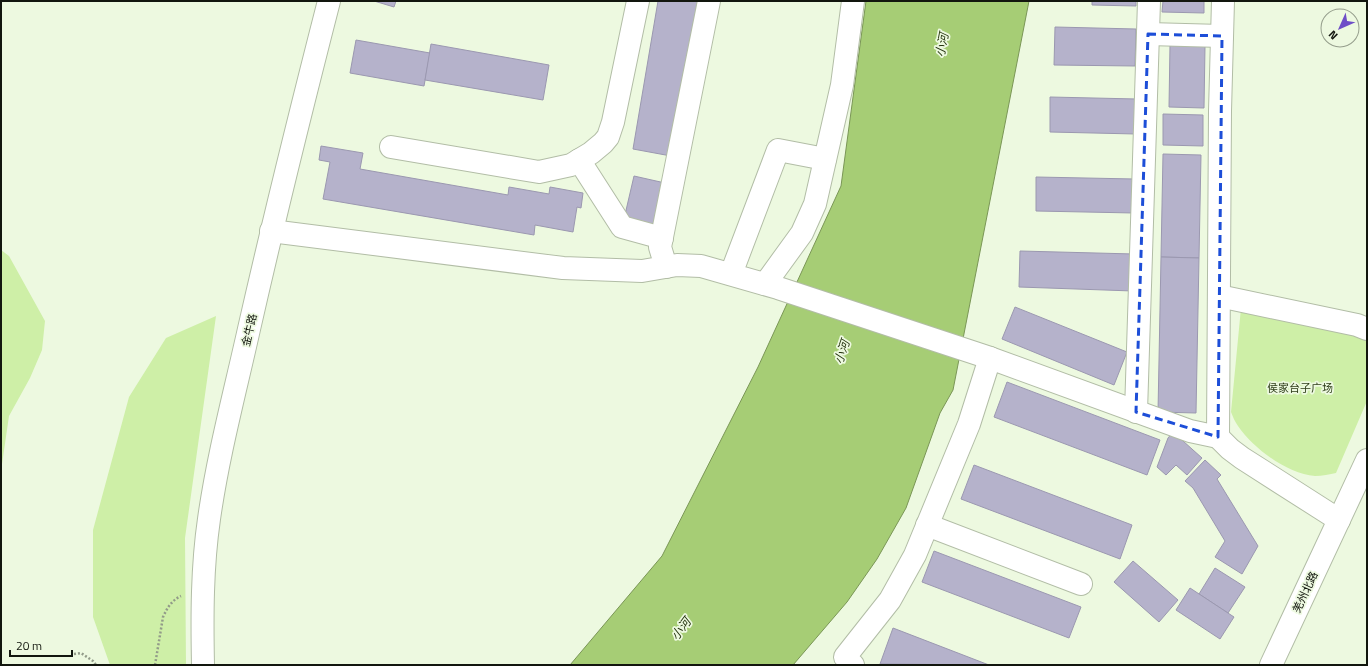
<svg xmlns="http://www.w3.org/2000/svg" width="1368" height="666" viewBox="0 0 1368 666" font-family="'Titillium Web','Noto Sans SC',sans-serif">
<rect width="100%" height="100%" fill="#edf9e0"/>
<g fill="#ceefa7">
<path d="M1 250 9 256 45 321 42 350 30 378 9 416 1 471Z"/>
<path d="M1241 308 1367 336V401L1336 473C1330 474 1322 476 1315 476 1287 474 1253 448 1238 426 1235 422 1233 417 1231 412Z"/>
<path d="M216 316 185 538 186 665H110L93 617V530L129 397 166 338Z"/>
</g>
<path fill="#a6cd75" stroke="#7a9656" d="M866 1H1029L953 390 940 413 906 508 877 559 847 602 793 665H570L662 556 758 367 841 186Z"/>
<g fill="#b5b2cb" stroke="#9b98b0">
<path d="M374 1H396L394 7Z"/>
<path d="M658 1H702L671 156 633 149Z"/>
<path d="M1092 1H1136V6L1092 5Z"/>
<path d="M1163 1H1204V13L1162 12Z"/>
<path d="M1055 27 1136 29 1135 66 1054 65Z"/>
<path d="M356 40 430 53 424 86 350 73Z"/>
<path d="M431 44 549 65 543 100 425 80Z"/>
<path d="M1170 45 1205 46 1204 108 1169 107Z"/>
<path d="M1050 97 1137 99 1136 134 1050 132Z"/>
<path d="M1163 114 1203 115V146L1163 145Z"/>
<path d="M321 146 363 153 360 169 508 195 509 187 549 194 550 187 583 193 581 208 577 207 573 232 535 225 534 235 323 199 330 162 319 160Z"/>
<path d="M1163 154 1201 155 1199 258 1161 257Z"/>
<path d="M634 176 665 183 655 226 624 219Z"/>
<path d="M1036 177 1135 179 1134 213 1036 211Z"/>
<path d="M1020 251 1134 254 1133 291 1019 287Z"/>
<path d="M1161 257 1199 258 1196 413 1158 412Z"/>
<path d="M1015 307 1127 352 1114 385 1002 339Z"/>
<path d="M1007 382 1160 440 1147 475 994 417Z"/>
<path d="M1173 432 1202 458 1187 475 1176 465 1166 475 1157 467 1168 438Z"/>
<path d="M1205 460 1221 475 1217 479 1258 546 1242 574 1215 557 1225 541 1193 488 1185 481Z"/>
<path d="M974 465 1132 525 1120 559 961 499Z"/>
<path d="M934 551 1081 607 1069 638 922 582Z"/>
<path d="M1133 561 1178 600 1159 622 1114 582Z"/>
<path d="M1215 568 1245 587 1228 613 1199 594Z"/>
<path d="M1190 588 1234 617 1220 639 1176 610Z"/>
<path d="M893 628 989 665 880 664Z"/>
</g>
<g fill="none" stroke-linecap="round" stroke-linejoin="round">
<g stroke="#b2bda6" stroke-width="24">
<g id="minor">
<path d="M1223 1 1220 111 1218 437 1230 449 1242 458 1339 520"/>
<path d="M1148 34 1222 36"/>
<path d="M391 147 539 172 571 165 591 153 603 143 608 137 613 122 638 1"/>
<path d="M579 160 622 227 662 238"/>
<path d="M271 231 563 268 642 271 677 265 701 266 778 288 990 358 1190 431 1218 437"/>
<path d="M666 267 660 247 709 1"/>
<path d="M731 274 778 150 825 159"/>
<path d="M765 284 802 233 815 204 842 85 853 1"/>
<path d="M1219 296 1357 325 1367 329"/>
<path d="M1136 412 1149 1"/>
<path d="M927 525 1081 584"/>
<path d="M853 665 845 657 890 600 915 555 969 424 990 358"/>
</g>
</g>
<g stroke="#b2bda6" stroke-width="24">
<g id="major">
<path d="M203 665C202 616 202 567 209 519 218 455 235 392 249 329 274 219 301 110 329 1"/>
<path d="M1271 665 1367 460"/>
</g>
</g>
<g stroke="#929b89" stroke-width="2.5" stroke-dasharray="2 2" stroke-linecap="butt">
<path d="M74 654 81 653 93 661 96 665"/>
<path d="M155 665 163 617C167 608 172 600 181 596"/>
</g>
<use href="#minor" stroke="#fff" stroke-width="22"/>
<use href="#major" stroke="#fff" stroke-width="22"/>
</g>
<path fill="none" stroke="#1d4ed8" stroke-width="3" stroke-dasharray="8 5" stroke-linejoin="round" d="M1148 34 1222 36 1218 437 1136 412Z"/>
<g text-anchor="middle" stroke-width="3.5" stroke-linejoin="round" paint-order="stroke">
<g font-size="11" fill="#12160e" stroke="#edf9e0">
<text transform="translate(249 330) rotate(-77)" y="4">金牛路</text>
<text transform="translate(1305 592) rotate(-65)" y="4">羌州北路</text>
</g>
<g font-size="11" fill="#2c3b17" stroke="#edf9e0">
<text x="1300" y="392">侯家台子广场</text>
</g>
<g font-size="12" font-style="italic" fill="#23320e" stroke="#edf9e0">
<text transform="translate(942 45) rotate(-79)" y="4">小河</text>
<text transform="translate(842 352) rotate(-71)" y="4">小河</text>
<text transform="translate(681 629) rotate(-53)" y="4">小河</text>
</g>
</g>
<rect width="1368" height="666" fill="none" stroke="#12160e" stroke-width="4"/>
<g transform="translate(1340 28) rotate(225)"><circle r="19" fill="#edf9e0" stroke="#959e8c"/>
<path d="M0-3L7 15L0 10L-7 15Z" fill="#6e4ec7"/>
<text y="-6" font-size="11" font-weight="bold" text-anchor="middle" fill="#12160e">N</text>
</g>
<path d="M10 650v6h62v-6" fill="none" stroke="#12160e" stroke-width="2"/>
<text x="16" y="650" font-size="12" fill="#12160e" stroke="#edf9e0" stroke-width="3" paint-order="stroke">20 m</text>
</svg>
